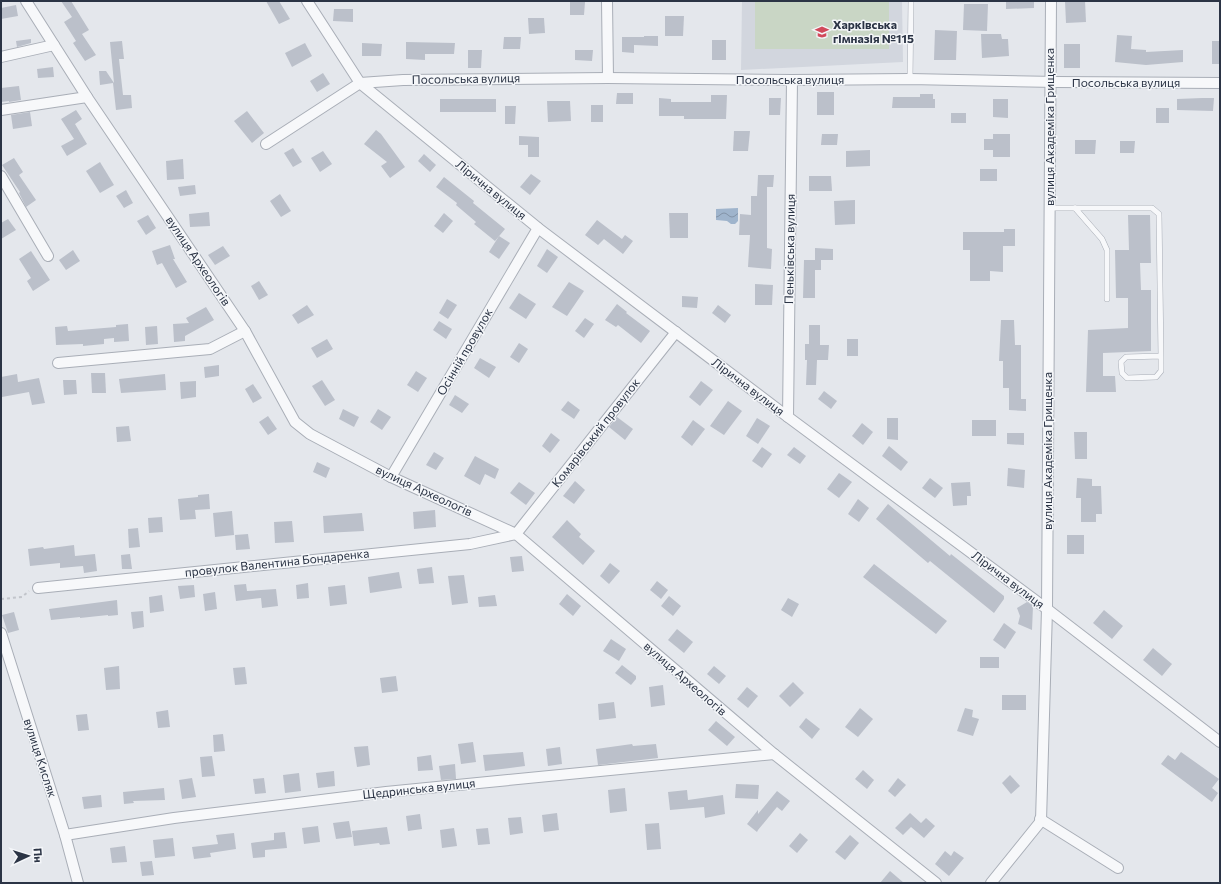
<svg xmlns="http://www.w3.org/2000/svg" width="1221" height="884" viewBox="0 0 1221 884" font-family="Commissioner,sans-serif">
<defs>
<pattern id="water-waves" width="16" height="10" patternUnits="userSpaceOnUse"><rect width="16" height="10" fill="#9fb4cc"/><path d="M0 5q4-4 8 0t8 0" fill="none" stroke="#8293a7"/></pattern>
</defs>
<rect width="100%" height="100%" fill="#e4e7ec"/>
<path fill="#d2d6de" d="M742 1H902L903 62 741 70Z"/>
<rect fill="#c9d6c5" x="755" y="1" width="134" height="48"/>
<path fill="url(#water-waves)" d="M738 208V221L735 224H731L727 221 716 220V209Z"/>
<g fill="#bbc0ca">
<path d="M61 1H71L89 30 82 34 96 55 85 61 73 43 76 41 64 22 72 17Z"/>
<path d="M266 1H279L290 19 279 24Z"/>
<path d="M1006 1H1034V8L1006 9Z"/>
<path d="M1065 1H1085L1086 22 1066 23Z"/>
<path d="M570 2H585L584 15H570Z"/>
<path d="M964 4H988L987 31 963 30Z"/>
<path d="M16 5 18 16 1 19V8Z"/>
<path d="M334 9H353V22L333 21Z"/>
<path d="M665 16H684L683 36H665Z"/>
<path d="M528 18H544L545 33 529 34Z"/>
<path d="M935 30 957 31 956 60H934Z"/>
<path d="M981 34H1001L1002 39H1008L1009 56 982 58Z"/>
<path d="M1117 35 1132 36 1131 49 1146 50V52L1183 50V62L1146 65 1115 62Z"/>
<path d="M644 36H658V46L634 45V53L622 52V37H644Z"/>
<path d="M504 37H521L520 49H503Z"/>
<path d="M31 39V43L17 47 16 41Z"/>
<rect x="712" y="40" width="14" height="20"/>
<path d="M122 41 124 59H119L123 95H131L132 108 116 110 113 83 100 85 99 71H106L114 83 110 42Z"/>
<rect x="1212" y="41" width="8" height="23"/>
<path d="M406 42 455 43 454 54H425V60L406 59Z"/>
<path d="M305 43 312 56 292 67 285 53Z"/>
<path d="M362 43 382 44 381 56H362Z"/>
<rect x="1064" y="44" width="16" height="24"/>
<path d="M468 50H482L481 68H468Z"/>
<path d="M575 50H593L592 61 575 60Z"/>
<path d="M53 67 54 77 38 78 37 69Z"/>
<path d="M323 73 330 84 317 92 310 81Z"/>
<path d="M19 86 21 100 9 102V101L1 102V88Z"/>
<rect x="817" y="92" width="17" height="23"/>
<path d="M617 93H633V104H616Z"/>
<path d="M920 94H933V99H935V108H892L893 97H920Z"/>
<path d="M711 95H727L726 119H684V116H659V98L671 99V102H711Z"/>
<path d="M769 98H781L780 115H769Z"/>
<path d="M1202 98H1214L1213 111 1177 110V99Z"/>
<rect x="440" y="99" width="56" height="13"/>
<path d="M993 99H1008V118L993 117Z"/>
<path d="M547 101H570L571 121 548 122Z"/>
<rect x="591" y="105" width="12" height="17"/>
<path d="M505 106H516L515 124H505Z"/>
<rect x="1156" y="108" width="13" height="15"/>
<path d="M76 110 82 119 75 124 87 144 67 156 61 146 74 139 61 119Z"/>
<path d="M247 111 264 133 252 143 234 121Z"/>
<path d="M30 112 32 126 13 129 11 115Z"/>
<rect x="951" y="113" width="15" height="10"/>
<path d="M376 130 381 134 405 167 390 178 381 166 387 162 364 144Z"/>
<path d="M734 131H750L748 151H733Z"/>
<path d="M822 134H838L837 145H821Z"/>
<path d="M993 134H1010V157H993V150H984V139H993Z"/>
<path d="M519 136 539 137V157H528V145H519Z"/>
<path d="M1075 140H1096L1095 154H1075Z"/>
<path d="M1120 141H1135L1134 153H1120Z"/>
<path d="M293 148 302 162 293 167 284 153Z"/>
<path d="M870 150V166L846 167V151Z"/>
<path d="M323 151 332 164 320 172 311 158Z"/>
<path d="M424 154 436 165 430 172 418 161Z"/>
<path d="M14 158 23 172 19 175 36 200 26 207 19 193 20 192 2 165Z"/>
<path d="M183 159 184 179 167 180 166 161Z"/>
<path d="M100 162 114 185 100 193 86 171Z"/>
<rect x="980" y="169" width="17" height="12"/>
<path d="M531 174 541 181 530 195 520 187Z"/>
<path d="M758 175H774L773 187H767V248L772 249 771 269 748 267 750 235H739L740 214 751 215V196H757Z"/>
<path d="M809 176H831L832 191H809Z"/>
<path d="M444 177 474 201 473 203 505 229 495 241 474 224 476 222 456 205 457 203 436 187Z"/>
<path d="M195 185 196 194 180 196 178 187Z"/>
<path d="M126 190 133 203 124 208 116 196Z"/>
<path d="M280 194 291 211 281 217 270 201Z"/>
<path d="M855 200V224L835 225 834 201Z"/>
<path d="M209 212 210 226 190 227 189 214Z"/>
<path d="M444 213 453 221 443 233 434 226Z"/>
<path d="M669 213H688V238H670Z"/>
<path d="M148 215 156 228 146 235 137 221Z"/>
<path d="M1128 215H1150L1151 263H1140L1141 290H1151V351L1103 353V376H1115L1116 392H1086L1088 330 1128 328V298H1116L1115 250H1129Z"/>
<path d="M8 219 16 230 1 239V223Z"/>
<path d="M597 220 622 239 625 235 633 241 623 254 604 239 598 245 585 235Z"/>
<path d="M1004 229H1015V246H1003V272L990 271V281H970V250H963V232H1004Z"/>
<path d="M499 236 510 243 499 259 489 252Z"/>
<path d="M170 245 175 259H173L187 282 176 288 162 263 157 265 152 251Z"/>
<path d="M223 246 230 256 215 265 208 255Z"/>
<path d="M815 248 833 249V260H815Z"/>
<path d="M547 249 558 257 547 273 537 266Z"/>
<path d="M73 250 80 261 66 270 59 260Z"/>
<path d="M31 251 50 280 33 291 27 281 31 278 19 259Z"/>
<path d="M804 260H821V270H815V298H803Z"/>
<path d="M259 281 268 295 259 300 251 286Z"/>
<path d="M569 282 584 291 567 316 552 307Z"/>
<path d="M755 284 773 285 772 305H755Z"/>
<path d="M519 293 536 304 526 319 509 308Z"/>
<path d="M682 296 698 297 697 308 682 307Z"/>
<path d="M447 299 457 305 448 319 439 313Z"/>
<path d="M617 304 627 312 626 313 650 331 641 343 618 325 616 327 605 320Z"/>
<path d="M307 305 314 315 298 324 292 315Z"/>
<path d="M718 305 731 315 725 323 712 313Z"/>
<path d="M206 307 214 320 185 336V341L174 342 173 324 189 323 186 318Z"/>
<path d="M585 318 594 324 584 338 575 331Z"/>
<path d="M1001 320H1014L1015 345H1021V399H1026V411L1009 410V388H1003V361H999Z"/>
<path d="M439 321 452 329 446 339 433 330Z"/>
<path d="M128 324 129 341 114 342V338L104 339V344L83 346V344L56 345 55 327 67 326 68 331 116 327V325Z"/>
<path d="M809 325H820V345H829L828 360H817L816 385H806L807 360H805V344H809Z"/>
<path d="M157 326 158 344 146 345 145 327Z"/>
<path d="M327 339 333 349 317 358 311 348Z"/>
<rect x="847" y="339" width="11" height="17"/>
<path d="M519 343 528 349 519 363 510 357Z"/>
<path d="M480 358 496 367 489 378 474 368Z"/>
<path d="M219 365V376L205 378 204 367Z"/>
<path d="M416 371 427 378 418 392 407 385Z"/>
<path d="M91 373H105L106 393H92Z"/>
<path d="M17 374 18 382 39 378 45 403 32 405 29 392 2 397 1 377Z"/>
<path d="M165 374 166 390 121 393 119 379Z"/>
<path d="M63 380H76L77 394 64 395Z"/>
<path d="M322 380 335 400 325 406 312 386Z"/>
<path d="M196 381V397L181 399 180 382Z"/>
<path d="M701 381 713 390 700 406 689 397Z"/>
<path d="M253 384 262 398 253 403 245 389Z"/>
<path d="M824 391 837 401 831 409 818 399Z"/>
<path d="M455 395 469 404 462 413 449 405Z"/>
<path d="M568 401 580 410 574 419 561 410Z"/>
<path d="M728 401 742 411 724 435 710 426Z"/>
<path d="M343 409 359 417 354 427 339 419Z"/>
<path d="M378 409 391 417 382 430 370 422Z"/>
<path d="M268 416 277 429 268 435 259 422Z"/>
<path d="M617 417 633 429 625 440 609 427Z"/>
<path d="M757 418 770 426 758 444 746 436Z"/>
<path d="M887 418H898V440L887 439Z"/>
<path d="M693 420 705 429 692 446 681 437Z"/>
<rect x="972" y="420" width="24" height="16"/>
<path d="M862 423 873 432 863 445 852 436Z"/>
<path d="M129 426 131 441 117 442 116 427Z"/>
<path d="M1074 432H1087V459H1075Z"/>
<path d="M551 433 560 440 550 453 542 446Z"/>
<path d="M1007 433H1024V445L1007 444Z"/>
<path d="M889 446 908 462 901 471 882 456Z"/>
<path d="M762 447 772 454 762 468 752 461Z"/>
<path d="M794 447 806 456 800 464 787 455Z"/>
<path d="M434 452 444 458 436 470 426 465Z"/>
<path d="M475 456 499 469 495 479 485 474 480 485 464 476Z"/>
<path d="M317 462 330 468 326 478 313 472Z"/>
<path d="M1008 468 1025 470 1024 488 1007 486Z"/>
<path d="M839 473 852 482 839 498 827 489Z"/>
<path d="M930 478 943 488 935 498 922 488Z"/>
<path d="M1077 478 1092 479V486H1101L1102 514H1096V522H1081V498H1076Z"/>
<path d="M575 481 585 490 574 504 563 496Z"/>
<path d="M519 482 535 493 526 505 510 493Z"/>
<path d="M970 482 971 496H967V505L953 506 951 483Z"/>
<path d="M209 494 210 509 195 510 196 519 180 520 178 499 198 497V495Z"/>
<path d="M858 499 869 508 859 522 848 514Z"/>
<path d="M888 504 950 556 951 554 1004 596V599L994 613 930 561 928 563 876 519Z"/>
<path d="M435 510 436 527 414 529 413 512Z"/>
<path d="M232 511 234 535 215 537 213 513Z"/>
<path d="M362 513 364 531 324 533 323 516Z"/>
<path d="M162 517 163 532 149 533 148 518Z"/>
<path d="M567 520 581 534 579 537 595 551 583 565 552 537Z"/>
<path d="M292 521 294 542 275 543 274 522Z"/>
<path d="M138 528 140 547 129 548 128 529Z"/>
<path d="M248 534 250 549 236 550 235 535Z"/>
<rect x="1067" y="535" width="17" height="19"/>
<path d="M74 545 75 556 95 554 97 571 84 573 83 566 60 568V563L30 566 28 549 43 547 44 549Z"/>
<path d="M130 554 132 569H122L121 555Z"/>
<path d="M522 556 524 571 512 572 510 557Z"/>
<path d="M610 563 620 571 609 584 600 576Z"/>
<path d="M874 564 947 621 936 634 863 577Z"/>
<path d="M432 567 434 583 419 584 417 569Z"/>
<path d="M399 572 402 588 370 593 368 577Z"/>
<path d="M464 575 468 603 452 605 448 576Z"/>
<path d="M657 581 668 590 661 599 650 590Z"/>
<path d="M308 583 309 598 297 599 296 585Z"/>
<path d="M246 584 247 591 276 589 278 606 262 608 261 598 236 601 234 585Z"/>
<path d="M194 585 195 597 180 599 178 586Z"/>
<path d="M345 585 347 604 330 606 328 587Z"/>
<path d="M215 592 217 609 205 611 203 594Z"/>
<path d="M567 594 581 606 573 616 559 604Z"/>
<path d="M162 595 164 611 150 613 149 597Z"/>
<path d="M495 595 497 606 479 607 478 597Z"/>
<path d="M669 596 681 606 673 616 661 606Z"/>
<path d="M788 598 799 604 792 617 781 610Z"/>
<path d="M117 600 118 615 108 616V615L80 618V617L51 620 49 609Z"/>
<path d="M1027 602 1033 606 1032 630 1018 624 1020 616 1017 608Z"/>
<path d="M1104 610 1123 626 1112 639 1093 623Z"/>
<path d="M143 611 144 627 133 629 131 612Z"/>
<path d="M14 612 19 630 8 633 2 615Z"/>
<path d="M1004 623 1016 632 1005 649 993 640Z"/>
<path d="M677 629 693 642 684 653 668 640Z"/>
<path d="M611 639 626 649 619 661 603 651Z"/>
<path d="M1153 648 1172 664 1162 676 1143 660Z"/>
<rect x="980" y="657" width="19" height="11"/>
<path d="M622 665 636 676V679L631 685 615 673Z"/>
<path d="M119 666 120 689 106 690 104 668Z"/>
<path d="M714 666 726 676 719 684 707 674Z"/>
<path d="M245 667 247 684 235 685 233 668Z"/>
<path d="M396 676 398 691 382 693 380 678Z"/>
<path d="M793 682 804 693 790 707 779 696Z"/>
<path d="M663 685 665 705 651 707 649 687Z"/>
<path d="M747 687 758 696 748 708 737 699Z"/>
<rect x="1002" y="695" width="24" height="15"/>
<path d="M614 702 616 718 599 720 598 704Z"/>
<path d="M860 708 873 719 858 737 845 727Z"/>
<path d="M965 708 973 710 972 717 979 719 973 736 957 731Z"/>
<path d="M168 710 170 727 158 728 156 712Z"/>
<path d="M87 714 89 730 78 731 76 715Z"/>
<path d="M806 718 820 729 812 739 799 727Z"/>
<path d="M716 721 735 737 727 746 708 730Z"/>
<path d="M223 734 225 751 214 752 213 735Z"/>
<path d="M473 742 476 762 461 764 458 744Z"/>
<path d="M632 744 633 746 656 744 658 758 598 765 596 749Z"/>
<path d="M368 746 370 765 357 767 354 747Z"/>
<path d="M560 747 562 764 548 766 546 749Z"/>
<path d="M523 752 525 766 485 771 483 755Z"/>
<path d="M1181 752 1219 779 1212 788 1218 793 1212 802 1161 764 1168 755 1175 760Z"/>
<path d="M431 755 433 770 418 771 417 757Z"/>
<path d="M212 756 215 776 202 777 200 757Z"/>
<path d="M455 764 456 779 441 780 439 766Z"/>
<path d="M863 770 874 780 867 789 855 779Z"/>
<path d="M334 771 335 786 318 788 316 773Z"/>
<path d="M299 773 301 791 285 793 283 775Z"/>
<path d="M1010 775 1020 786 1011 794 1002 783Z"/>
<path d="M192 778 196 797 182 799 179 780Z"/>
<path d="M264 778 266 793 255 794 253 779Z"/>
<path d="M898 778 906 785 895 797 888 791Z"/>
<path d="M736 784 759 785 758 799 735 798Z"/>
<path d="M164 788 165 800 133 801 134 803 124 804 123 792Z"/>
<path d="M625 788 627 811 610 813 608 790Z"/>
<path d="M687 790 688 800 723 795 725 814 705 818 704 807 670 810 668 792Z"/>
<path d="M777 791 790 801 782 811 777 807 758 830 757 832 747 824 758 810V814Z"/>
<path d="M101 795 102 807 84 809 82 797Z"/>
<path d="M557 813 559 830 544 832 542 815Z"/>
<path d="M910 813 921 823 926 818 935 826 924 838 911 827 903 835 895 828Z"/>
<path d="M420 814 422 829 408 831 406 816Z"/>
<path d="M521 817 523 833 510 835 508 818Z"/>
<path d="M349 821 352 837 336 839 333 823Z"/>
<path d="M659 823 661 849 647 850 645 824Z"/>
<path d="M318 826 320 842 304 844 302 828Z"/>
<path d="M387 827 390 844 380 845 379 843 354 846 352 831Z"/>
<path d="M454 828 457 846 442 848 440 830Z"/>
<path d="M488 828 490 844 478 845 476 829Z"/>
<path d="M285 832 287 848 265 850V857L253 858 251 843 274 840V833Z"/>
<path d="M234 833 236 849 210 853 211 857 194 859 192 847 218 844 216 835Z"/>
<path d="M800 833 808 840 797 853 789 846Z"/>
<path d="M850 835 859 843 845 860 835 852Z"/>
<path d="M173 838 175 856 155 858 153 840Z"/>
<path d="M125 846 127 862 112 863 110 848Z"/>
<path d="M945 851 951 856 954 851 964 858 949 876 935 864Z"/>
<path d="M152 861 154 875 142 876 140 862Z"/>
<path d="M890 871 904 883H880Z"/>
</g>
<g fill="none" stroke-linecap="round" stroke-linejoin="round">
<g stroke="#a9aeb7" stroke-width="6">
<g id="lane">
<path d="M910 79 911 1"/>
<path d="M1050 208H1152L1159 214 1161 356V371L1156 377 1127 378 1122 373 1121 362 1126 357 1161 356"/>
<path d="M1075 208 1102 239 1107 250V299"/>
</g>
</g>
<g stroke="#a9aeb7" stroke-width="12">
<g id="street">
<path d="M26 1 87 97 245 331 295 422 310 434 391 477 516 534 774 754 936 883"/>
<path d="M307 1 360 83 538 228 788 417 1047 609 1220 742"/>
<path d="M607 1 608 78"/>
<path d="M1 57 54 45"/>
<path d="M1 110 87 97"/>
<path d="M266 144 360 83 403 80 608 78 792 80 910 79 1056 82 1220 83"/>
<path d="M1 176 48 256"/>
<path d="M58 363 210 349 245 331"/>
<path d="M788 417 792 80"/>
<path d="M391 477 538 228"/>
<path d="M38 588 470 544 516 534 676 332"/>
<path d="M1 633 65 835 78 883"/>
<path d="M1040 819 1118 868"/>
<path d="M65 835 174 818 386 792 774 754"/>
<path d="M991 883 1041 821 1047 609 1051 1"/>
</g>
</g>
<path stroke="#c2c5cb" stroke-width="2" stroke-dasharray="3 3" stroke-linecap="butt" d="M1 599 22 597 29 591"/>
<use href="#lane" stroke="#f7f8fa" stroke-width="5"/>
<use href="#street" stroke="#f7f8fa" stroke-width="10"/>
</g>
<defs>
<g id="school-bare" transform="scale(1.08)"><path d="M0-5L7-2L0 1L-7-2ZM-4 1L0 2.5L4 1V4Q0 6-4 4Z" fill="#d1495b" stroke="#f4f6f9" stroke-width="2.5" paint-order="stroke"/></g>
</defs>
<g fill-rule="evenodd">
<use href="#school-bare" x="822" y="32"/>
</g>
<g text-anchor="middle" stroke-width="3" stroke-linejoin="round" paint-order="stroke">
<g font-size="12" font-weight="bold" fill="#2b3445" stroke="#f4f6f9" text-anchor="start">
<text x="833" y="29">Харківська<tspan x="833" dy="14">гімназія №115</tspan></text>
</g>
<g font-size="12" fill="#2b3445" stroke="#f4f6f9">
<text transform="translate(466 79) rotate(-1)" y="4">Посольська вулиця</text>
<text x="790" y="84">Посольська вулиця</text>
<text x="1126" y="87">Посольська вулиця</text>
<text transform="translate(1050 127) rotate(-90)" y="4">вулиця Академіка Грищенка</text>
<text transform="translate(491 190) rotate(39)" y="4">Лірична вулиця</text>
<text transform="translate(790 249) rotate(-89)" y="4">Пеньківська вулиця</text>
<text transform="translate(198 261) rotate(56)" y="4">вулиця Археологів</text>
<text transform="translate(465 352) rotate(-60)" y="4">Осінній провулок</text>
<text transform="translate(748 387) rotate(37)" y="4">Лірична вулиця</text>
<text transform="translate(596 433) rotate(-52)" y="4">Комарівський провулок</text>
<text transform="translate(1048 451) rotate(-90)" y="4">вулиця Академіка Грищенка</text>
<text transform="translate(424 491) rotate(25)" y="4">вулиця Археологів</text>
<text transform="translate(277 563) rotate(-6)" y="4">провулок Валентина Бондаренка</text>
<text transform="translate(1008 580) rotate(37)" y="4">Лірична вулиця</text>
<text transform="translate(685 679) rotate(41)" y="4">вулиця Археологів</text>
<text transform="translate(40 758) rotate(72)" y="4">вулиця Кисляк</text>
<text transform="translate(419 789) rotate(-6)" y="4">Щедринська вулиця</text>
</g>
</g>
<rect width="1221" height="884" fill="none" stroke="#2b3445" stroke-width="4"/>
<g transform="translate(28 856) rotate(86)" stroke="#f4f6f9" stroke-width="3" paint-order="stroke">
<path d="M0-3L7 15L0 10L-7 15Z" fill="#2b3445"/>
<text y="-6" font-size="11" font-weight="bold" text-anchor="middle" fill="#2b3445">Пн</text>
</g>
</svg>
